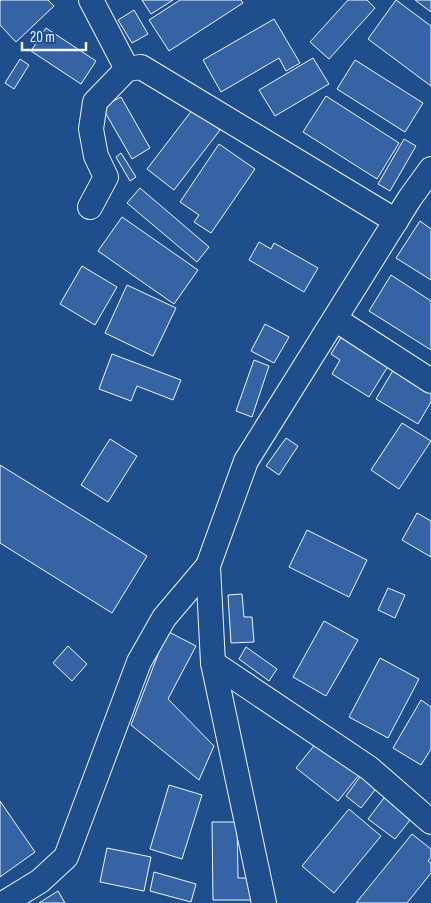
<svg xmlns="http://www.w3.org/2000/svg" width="431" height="903" viewBox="0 0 431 903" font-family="'Sofia Sans Condensed',sans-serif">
<rect width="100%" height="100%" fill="#1f4e8c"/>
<g fill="#3563a3" stroke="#f2f6ff">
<path d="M2 0H48L54 6 16 42 0 25V1Z"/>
<path d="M142 0H173L151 14Z"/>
<path d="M180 0H241L243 3 169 51 149 20Z"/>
<path d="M348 0H367L375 8 329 59 310 42Z"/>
<path d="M396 0 431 26V86L368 39Z"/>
<path d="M415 0H431V12Z"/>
<path d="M134 10 148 34 132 43 118 20Z"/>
<path d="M274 19 300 63 286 71 279 58 221 92 203 60Z"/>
<path d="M46 28 96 61 81 84 31 51Z"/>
<path d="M313 58 329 84 275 116 259 90Z"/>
<path d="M20 59 29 65 14 89 5 83Z"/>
<path d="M355 60 423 103 405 132 337 89Z"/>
<path d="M326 96 399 143 377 179 303 132Z"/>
<path d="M121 97 150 148 132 159 102 107Z"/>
<path d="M193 109 220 130 174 190 147 169Z"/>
<path d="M404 139 416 146 390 191 378 184Z"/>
<path d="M219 144 255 169 211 233 194 222 199 215 180 202Z"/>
<path d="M121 153 136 177 130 181 116 157Z"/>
<path d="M140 188 209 247 197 262 127 203Z"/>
<path d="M122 217 198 270 174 304 98 251Z"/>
<path d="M420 221 431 229V280L396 258Z"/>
<path d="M259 242 271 249 274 243 318 268 304 292 249 260Z"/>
<path d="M82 266 117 287 95 325 60 304Z"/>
<path d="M391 275 431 301V350L369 311Z"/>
<path d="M127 285 176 308 153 356 105 333Z"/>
<path d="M265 324 289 337 274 363 251 351Z"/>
<path d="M343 334 390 363 369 397 332 374 340 360 331 354Z"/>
<path d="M112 354 181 380 173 400 137 386 131 401 99 389Z"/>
<path d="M254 360 269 366 252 417 236 411Z"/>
<path d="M395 367 431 389V402L418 424 376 399Z"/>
<path d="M402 423 431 441 399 489 371 470Z"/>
<path d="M286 438 298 446 279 475 266 466Z"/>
<path d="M110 439 137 456 108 502 81 485Z"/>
<path d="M0 465 147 556 112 613 0 543Z"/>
<path d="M417 513 431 521V557L402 540Z"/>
<path d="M307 530 367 560 349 597 289 567Z"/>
<path d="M388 588 405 595 395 618 378 610Z"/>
<path d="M242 594 244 617H252L254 642 231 643 228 595Z"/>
<path d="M324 621 358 640 326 696 293 677Z"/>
<path d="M167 631 196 646 168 699 214 746 199 780 131 725Z"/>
<path d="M68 646 87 664 72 681 53 663Z"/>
<path d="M246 647 277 669 269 681 239 659Z"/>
<path d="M380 658 419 679 388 738 349 717Z"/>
<path d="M421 700 431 707V749L421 765 393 748Z"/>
<path d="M317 742 359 775 338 801 296 768Z"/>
<path d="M362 774 378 786 361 808 346 796Z"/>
<path d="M169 785 202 795 182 859 150 849Z"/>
<path d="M387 794 414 815 395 839 368 819Z"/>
<path d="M0 801 35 852 0 877Z"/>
<path d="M349 809 381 836 334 893 302 866Z"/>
<path d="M212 822H237L238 878H251L252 900H213Z"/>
<path d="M412 834 431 849V857L428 861 431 863V873L407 903H356Z"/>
<path d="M107 848 151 857 144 891 100 882Z"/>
<path d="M154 872 196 884 191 902 150 891Z"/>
<path d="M58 891 65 903H39Z"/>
</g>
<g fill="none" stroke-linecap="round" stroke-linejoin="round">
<g stroke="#f2f6ff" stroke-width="26">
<g id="minor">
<path d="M91 0 127 69"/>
<path d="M90 207 106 177 96 156 91 129 95 102 127 69 141 67 396 221"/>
<path d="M335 319 431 381"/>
<path d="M213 663 369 768 431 822"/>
<path d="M4 903 40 881 66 857 139 662 164 618 208 566"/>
<path d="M264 903 213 663 208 566 246 461 410 198 431 169"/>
</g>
</g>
<use href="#minor" stroke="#1f4e8c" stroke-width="24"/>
</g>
<path d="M22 42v8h64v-8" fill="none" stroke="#f2f6ff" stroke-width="2.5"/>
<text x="30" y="42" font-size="15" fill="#f2f6ff" stroke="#1f4e8c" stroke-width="4" paint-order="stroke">20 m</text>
</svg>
